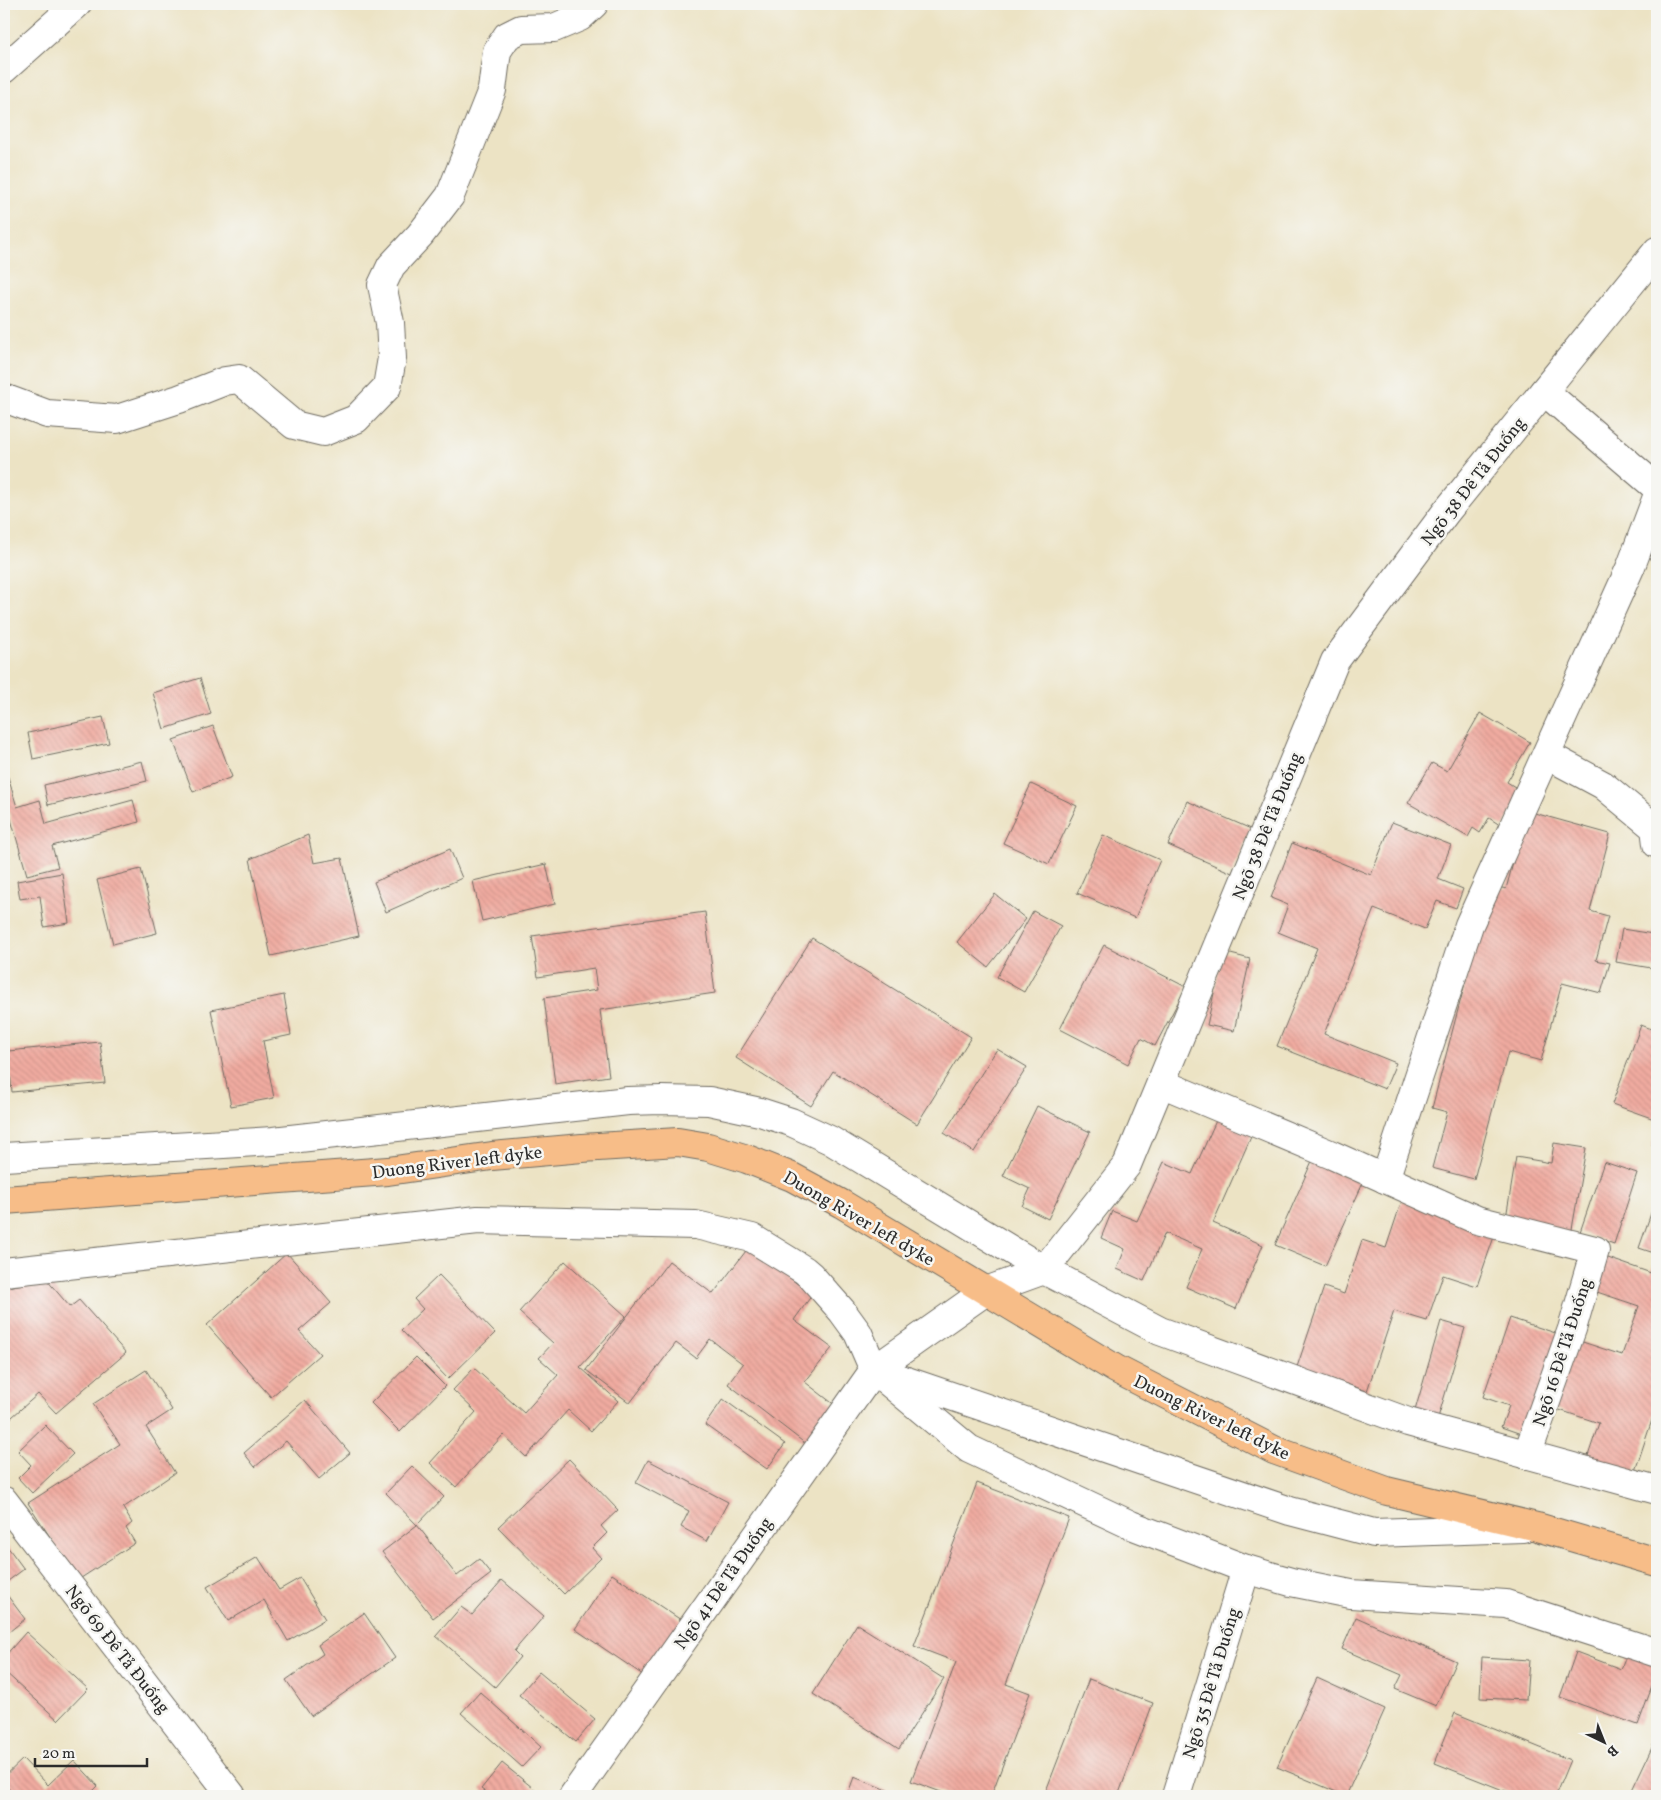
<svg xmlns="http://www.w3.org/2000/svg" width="1661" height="1800" viewBox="0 0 1661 1800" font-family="Vollkorn,serif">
<defs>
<pattern id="building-back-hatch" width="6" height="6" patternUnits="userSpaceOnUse" patternTransform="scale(1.25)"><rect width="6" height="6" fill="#f0aba0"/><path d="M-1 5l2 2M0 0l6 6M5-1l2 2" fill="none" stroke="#ce938a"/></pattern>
</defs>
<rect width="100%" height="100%" fill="#f6f6f2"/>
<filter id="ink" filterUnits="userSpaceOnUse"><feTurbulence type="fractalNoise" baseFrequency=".02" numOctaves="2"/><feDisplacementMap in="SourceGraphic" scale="10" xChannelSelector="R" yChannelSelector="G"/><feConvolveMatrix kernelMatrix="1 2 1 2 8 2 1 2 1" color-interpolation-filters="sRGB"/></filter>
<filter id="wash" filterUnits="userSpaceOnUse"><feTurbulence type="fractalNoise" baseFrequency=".0096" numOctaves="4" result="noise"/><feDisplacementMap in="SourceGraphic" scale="20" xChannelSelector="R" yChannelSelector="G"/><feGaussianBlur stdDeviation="1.12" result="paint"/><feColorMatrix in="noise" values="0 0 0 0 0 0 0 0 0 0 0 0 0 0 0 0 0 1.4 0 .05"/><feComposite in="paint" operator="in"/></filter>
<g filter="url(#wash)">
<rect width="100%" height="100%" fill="#ece3c4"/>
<g id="blocks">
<g fill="url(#building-back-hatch)">
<path d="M200 678 211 714 164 729 153 693Z"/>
<path d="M1480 713 1530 742 1507 782 1523 792 1503 827 1489 818 1480 833 1473 828 1468 837 1408 803 1432 763 1447 771Z"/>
<path d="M103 717 109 743 33 759 28 733Z"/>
<path d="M213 726 232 777 193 792 173 740Z"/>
<path d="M142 761 147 781 48 805 44 785Z"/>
<path d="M8 777 17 807 40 800 46 824 133 800 139 822 52 846 58 867 27 875 8 809 4 811V778Z"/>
<path d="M1031 784 1077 806 1049 864 1003 843Z"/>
<path d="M1187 801 1251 829 1232 873 1168 845Z"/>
<path d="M1527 811 1610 834 1590 911 1608 916 1596 960 1610 963 1601 993 1562 983 1541 1061 1508 1052 1474 1179 1432 1168 1447 1112 1432 1108 1491 885 1506 889Z"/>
<path d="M1392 822 1451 845 1438 879 1463 889 1456 908 1437 901 1425 929 1374 909 1324 1034 1396 1063 1385 1089 1277 1046 1317 948 1278 932 1288 905 1271 898 1292 843 1371 875Z"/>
<path d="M308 835 314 863 342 858 359 936 271 956 250 859Z"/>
<path d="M1103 835 1160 860 1135 918 1077 893Z"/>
<path d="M450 849 462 878 386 912 374 882Z"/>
<path d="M546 864 555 904 482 921 473 881Z"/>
<path d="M141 869 157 933 113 944 97 880Z"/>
<path d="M62 873 69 923 44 927 40 896 20 899 17 881Z"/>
<path d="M995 894 1026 919 988 967 957 942Z"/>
<path d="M1033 911 1061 926 1024 992 997 977Z"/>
<path d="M705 912 715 993 600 1010 609 1076 555 1084 544 998 597 990 594 968 538 977 532 936Z"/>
<path d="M1656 917 1657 969 1616 962 1622 929 1653 934Z"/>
<path d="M812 938 971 1037 917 1124 833 1071 811 1106 736 1058Z"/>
<path d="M1104 945 1186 987 1155 1046 1141 1038 1128 1064 1060 1029Z"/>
<path d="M1223 952 1250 959 1234 1031 1207 1025Z"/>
<path d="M284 995 291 1035 263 1041 274 1098 231 1106 211 1010Z"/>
<path d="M1641 1025 1657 1031V1120L1612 1104Z"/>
<path d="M100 1042 105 1083 12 1092 8 1051Z"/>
<path d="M997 1049 1027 1067 974 1152 944 1133Z"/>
<path d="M1037 1106 1090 1132 1048 1219 1022 1206 1030 1189 1003 1176Z"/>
<path d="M1219 1114 1254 1130 1213 1223 1263 1245 1236 1309 1186 1287 1202 1249 1165 1233 1144 1281 1117 1269 1125 1249 1101 1238 1112 1211 1137 1221 1164 1162 1192 1174Z"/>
<path d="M1657 1131V1147L1652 1145Z"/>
<path d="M1554 1143 1586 1148 1571 1235 1505 1224 1516 1157 1551 1163Z"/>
<path d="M1312 1161 1363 1183 1325 1266 1275 1245Z"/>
<path d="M1604 1162 1637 1173 1614 1244 1580 1232Z"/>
<path d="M1657 1196V1405L1634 1474 1587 1459 1599 1423 1541 1404 1530 1437 1501 1427 1509 1406 1483 1397 1510 1318 1622 1355 1639 1306 1597 1292 1585 1250 1651 1273 1657 1254 1639 1248Z"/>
<path d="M1402 1200 1496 1231 1477 1286 1443 1275 1427 1321 1394 1311 1367 1391 1297 1367 1324 1287 1344 1294 1362 1240 1386 1248Z"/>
<path d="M749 1247 812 1295 794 1320 832 1348 805 1382 840 1409 811 1448 728 1384 743 1364 710 1339 696 1358 676 1343 630 1403 586 1370 669 1261 713 1294Z"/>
<path d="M287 1253 331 1303 299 1331 320 1354 271 1397 207 1325Z"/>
<path d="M565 1261 626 1316 580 1367 618 1401 591 1431 568 1410 526 1457 503 1435 456 1487 430 1463 476 1412 453 1390 474 1368 524 1413 558 1375 539 1358 553 1343 519 1312Z"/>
<path d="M439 1275 495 1333 448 1379 401 1330 423 1309 414 1299Z"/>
<path d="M46 1279 70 1307 79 1300 126 1353 56 1413 38 1394 4 1424V1288Z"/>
<path d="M1441 1321 1465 1328 1437 1421 1414 1414Z"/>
<path d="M416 1357 445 1386 400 1432 371 1403Z"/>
<path d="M146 1370 172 1410 146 1427 175 1473 123 1508 132 1523 126 1528 135 1543 78 1580 28 1503 120 1444 93 1404Z"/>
<path d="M723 1399 785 1444 767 1469 705 1425Z"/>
<path d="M305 1400 350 1453 319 1479 286 1441 255 1467 244 1453Z"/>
<path d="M45 1425 73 1454 32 1493 18 1478 31 1465 18 1451Z"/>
<path d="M569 1459 618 1510 601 1526 607 1533 592 1548 601 1558 564 1594 498 1527Z"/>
<path d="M648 1460 728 1502 707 1541 681 1527 689 1511 636 1483Z"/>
<path d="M412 1466 444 1497 417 1525 386 1493Z"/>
<path d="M977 1483 1069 1518 1006 1684 1030 1693 991 1796H952L911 1781 956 1662 914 1646Z"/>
<path d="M417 1525 457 1576 479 1559 491 1574 433 1618 382 1552Z"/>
<path d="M4 1542 24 1569 4 1584Z"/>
<path d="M258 1557 279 1590 300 1578 325 1619 288 1641 264 1600 228 1621 207 1587Z"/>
<path d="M612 1574 684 1622 646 1677 575 1629Z"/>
<path d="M502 1580 544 1616 514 1651 520 1657 495 1687 436 1636 461 1607 472 1615Z"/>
<path d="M4 1591 25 1619 4 1636Z"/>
<path d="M364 1613 395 1658 311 1716 286 1680 323 1654 318 1645Z"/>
<path d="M1356 1617 1456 1661 1436 1706 1395 1689 1402 1675 1342 1649Z"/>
<path d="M857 1624 944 1679 899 1749 813 1694Z"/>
<path d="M26 1632 88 1689 58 1720 4 1671V1657Z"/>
<path d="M1629 1649 1657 1660V1673L1638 1725 1560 1697 1576 1652 1621 1669Z"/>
<path d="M1482 1657 1529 1660 1526 1700 1480 1698Z"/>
<path d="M539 1672 595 1719 576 1742 519 1695Z"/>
<path d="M1317 1678 1385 1709 1346 1796 1277 1767Z"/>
<path d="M1089 1679 1153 1703 1118 1796H1044Z"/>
<path d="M480 1692 541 1747 522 1767 461 1713Z"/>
<path d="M1455 1713 1570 1760 1555 1796H1518L1435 1763Z"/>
<path d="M1657 1737V1796H1644L1632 1790Z"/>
<path d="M23 1759 48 1785 74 1760 98 1786 88 1796H16L4 1784V1777Z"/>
<path d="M502 1763 543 1796H491L481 1789Z"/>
<path d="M854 1777 902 1796H847Z"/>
</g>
</g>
</g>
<g filter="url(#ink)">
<use href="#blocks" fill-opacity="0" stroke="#6f6b61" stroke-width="1"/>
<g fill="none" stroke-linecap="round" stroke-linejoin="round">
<g stroke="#6f6b61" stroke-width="30">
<g id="minor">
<path d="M4 69 77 4"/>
<path d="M1544 391 1657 488"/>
<path d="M4 398 47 414 117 419 179 399 225 381 239 379 294 425 323 432 356 419 387 387 392 358 390 323 382 285 391 266 420 235 450 196 492 90 497 51 507 36 521 29 554 28 580 17 594 4"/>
<path d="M1547 755 1603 785 1655 828 1657 844"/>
<path d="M1161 1083 1332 1155 1477 1220 1595 1250 1572 1329 1527 1455"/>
<path d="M4 1157 273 1141 628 1101 661 1100 709 1101 760 1112 791 1122 830 1140 1044 1270 1160 1331 1408 1422 1657 1490"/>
<path d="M1385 1179 1469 925 1631 566 1657 497"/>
<path d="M4 1272 478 1220 696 1225 752 1238 804 1270 811 1276 842 1311 858 1333 874 1370 969 1449 1131 1525 1246 1569 1291 1582 1351 1594 1506 1604 1657 1653"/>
<path d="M889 1375 1290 1511 1374 1533 1523 1528"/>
<path d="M4 1501 232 1796"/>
<path d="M573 1796 874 1370 986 1291 1044 1270 1127 1165 1335 661 1446 512 1657 251"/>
<path d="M1176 1796 1246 1569"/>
</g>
</g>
<g stroke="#6f6b61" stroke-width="30">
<path id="major" d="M4 1200 388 1171 492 1156 582 1148 678 1142 708 1147 747 1159 792 1177 842 1204 1116 1369 1274 1450 1387 1491 1537 1527 1657 1562"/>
</g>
<use href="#minor" stroke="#fff" stroke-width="28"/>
<use href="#major" stroke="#f7bd88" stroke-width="28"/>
</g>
</g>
<g text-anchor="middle" stroke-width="5" stroke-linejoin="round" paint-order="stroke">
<g font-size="18" fill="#2b2b2b" stroke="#f6f6f2">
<text transform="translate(1473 481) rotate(-52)" y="6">Ngõ 38 Đê Tả Đuống</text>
<text transform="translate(1267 826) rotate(-68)" y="6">Ngõ 38 Đê Tả Đuống</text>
<text transform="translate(457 1162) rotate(-7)" y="6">Duong River left dyke</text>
<text transform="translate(859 1218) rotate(30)" y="6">Duong River left dyke</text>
<text transform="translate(1562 1352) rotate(-72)" y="6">Ngõ 16 Đê Tả Đuống</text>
<text transform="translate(1212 1417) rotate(26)" y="6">Duong River left dyke</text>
<text transform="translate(723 1583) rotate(-55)" y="6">Ngõ 41 Đê Tả Đuống</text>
<text transform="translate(118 1649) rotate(52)" y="6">Ngõ 69 Đê Tả Đuống</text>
<text transform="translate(1211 1683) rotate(-73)" y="6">Ngõ 35 Đê Tả Đuống</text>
</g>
</g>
<rect width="1661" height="1800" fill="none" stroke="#f6f6f2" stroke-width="20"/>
<g transform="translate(1604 1742) rotate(137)" stroke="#f6f6f2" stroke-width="4" paint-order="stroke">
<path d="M0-4L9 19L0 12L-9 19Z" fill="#2b2b2b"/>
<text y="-8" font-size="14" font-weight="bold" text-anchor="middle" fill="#2b2b2b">B</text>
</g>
<path d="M35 1758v8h112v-8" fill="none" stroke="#2b2b2b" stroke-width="2.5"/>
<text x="42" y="1758" font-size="15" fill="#2b2b2b" stroke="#f6f6f2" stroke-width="4" paint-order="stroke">20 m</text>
</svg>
